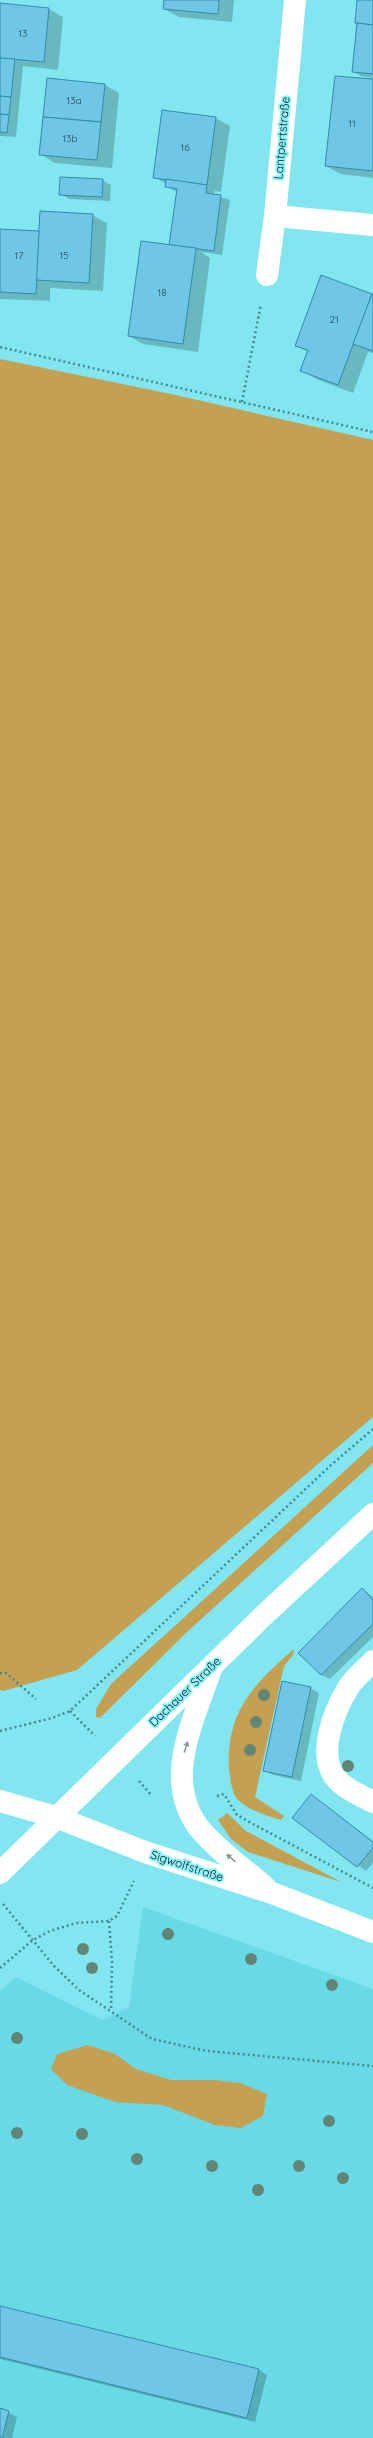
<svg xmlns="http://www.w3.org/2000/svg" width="373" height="2438" viewBox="0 0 373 2438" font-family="Quicksand,sans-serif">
<rect width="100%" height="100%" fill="#82e6f0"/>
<path fill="#69d9e5" d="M143 1907 373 1989V2438H0V1991L16 1977 103 2020 129 2007Z"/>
<g fill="#c4a053">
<path d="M0 359 171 394 373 440V1417L77 1670 3 1691 0 1690Z"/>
<path d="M373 1445V1463L188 1631 100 1718 96 1717V1709L111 1684Z"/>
<path d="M294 1649 293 1655 284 1666 255 1797 284 1816 281 1820C266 1815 249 1811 237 1799 232 1793 230 1778 229 1770 226 1711 253 1685 294 1649Z"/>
<path d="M227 1813 246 1831 341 1882 248 1852 231 1839 218 1820Z"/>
<path d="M88 2045 115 2054 136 2069 171 2080H214L240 2083 267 2094 263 2116 241 2128 215 2125 163 2105 115 2102 67 2085 51 2069 57 2054Z"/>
</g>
<g fill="#0003">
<path d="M165 0H234L232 22 179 17 164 9Z"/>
<path d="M358 0H373V78L361 76 353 71Z"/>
<path d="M0 4 49 9 63 17 58 70 23 66 16 137 0 136Z"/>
<path d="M373 80V178L341 174 326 166Z"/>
<path d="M105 85 119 93 112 168 55 163 40 154Z"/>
<path d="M215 118 230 126 221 192 215 191 214 195 230 200 222 255 201 252 210 258 198 352 143 344 129 336 170 246 177 192 166 186V184L155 177Z"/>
<path d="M102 180 111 185 110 201 69 199 60 194Z"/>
<path d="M92 215 107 223 103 291 50 288V301L0 299V230L39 232Z"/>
<path d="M373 295V353L368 352 353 393 316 379 302 370 308 352 296 345Z"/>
<path d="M362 1589 373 1597V1637L330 1679 321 1675Z"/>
<path d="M310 1688 319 1693 301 1781 273 1775 264 1770Z"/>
<path d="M311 1796 373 1841V1863L366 1871 293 1818Z"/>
<path d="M0 2307 259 2370 267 2375 255 2422 0 2359Z"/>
<path d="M0 2409 17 2417 12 2438H0Z"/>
</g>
<g fill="#70c6e6" stroke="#318caa">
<path d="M164 0H219L218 14 163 9Z"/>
<path d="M357 0H373V25L355 23Z"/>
<path d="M0 3 49 8 44 62 0 58Z"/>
<path d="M357 23 373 25V74L352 72Z"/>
<path d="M0 58 15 59 11 97 0 96Z"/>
<path d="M335 76 373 79V171L325 166Z"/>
<path d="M47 78 105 84 101 122 43 117Z"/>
<path d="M0 96 11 97 9 115 0 114Z"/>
<path d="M162 110 216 117 207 185 153 178Z"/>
<path d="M0 114 9 115 7 133 0 132Z"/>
<path d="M43 117 101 122 97 160 39 155Z"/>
<path d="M60 177 103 179 102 197 59 195Z"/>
<path d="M166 179 207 185 206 193 221 195 214 251 169 245 177 189 165 187Z"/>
<path d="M40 211 93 214 89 283 36 280Z"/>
<path d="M0 229 39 231 36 294 0 292Z"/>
<path d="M141 241 196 248 183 344 128 336Z"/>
<path d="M321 275 372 294 338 385 300 371 308 350 295 346Z"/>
<path d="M372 294H373V351L353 344Z"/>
<path d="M362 1588 373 1600V1624L321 1675 298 1653Z"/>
<path d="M282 1681 311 1687 292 1777 263 1771Z"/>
<path d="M311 1794 373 1842V1848L357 1867 292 1818Z"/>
<path d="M0 2306 259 2369 247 2418 0 2357Z"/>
<path d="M0 2408 9 2411 2 2438H0Z"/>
</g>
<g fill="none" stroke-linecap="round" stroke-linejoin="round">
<g stroke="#45888e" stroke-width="2.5" stroke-dasharray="2 3" stroke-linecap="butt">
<path d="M0 347 373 432"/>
<path d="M242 402 261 304"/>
<path d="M0 1673H6L36 1699"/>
<path d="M70 1711 95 1736"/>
<path d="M0 1731 52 1718 70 1711 330 1466 373 1429"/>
<path d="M139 1781 152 1796"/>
<path d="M217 1796 224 1794 237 1815 255 1825 373 1888"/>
<path d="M3 1904 54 1966 79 1990 152 2039 207 2051 373 2066"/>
<path d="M109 1921 112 1962 111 2009"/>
<path d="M0 1968 33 1940 50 1931 76 1923 109 1921 117 1916 134 1881"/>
</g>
<g stroke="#fff" stroke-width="22">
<path d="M275 216 373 225"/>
<path d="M267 275 275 216 295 0"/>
<path d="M373 1661C365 1670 354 1678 348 1688 334 1711 317 1754 335 1777 344 1789 360 1795 373 1802"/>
</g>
<g stroke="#fff" stroke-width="22">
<path d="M211 1669C194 1720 162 1779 199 1828 217 1850 243 1868 265 1887"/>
<path d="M0 1801 56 1817 145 1852 272 1893 373 1932"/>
<path d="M0 1873 262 1617 373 1514"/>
</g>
</g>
<g fill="#618576">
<circle cx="264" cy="1695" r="6"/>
<circle cx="256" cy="1722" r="6"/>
<circle cx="250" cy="1750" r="6"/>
<circle cx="348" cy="1766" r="6"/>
<circle cx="168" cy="1934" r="6"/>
<circle cx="83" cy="1949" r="6"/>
<circle cx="251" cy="1959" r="6"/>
<circle cx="92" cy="1968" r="6"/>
<circle cx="332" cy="1985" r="6"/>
<circle cx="17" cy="2038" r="6"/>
<circle cx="329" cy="2121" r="6"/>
<circle cx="17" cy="2133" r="6"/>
<circle cx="82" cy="2134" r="6"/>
<circle cx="137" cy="2159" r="6"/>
<circle cx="212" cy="2166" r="6"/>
<circle cx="299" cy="2166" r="6"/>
<circle cx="343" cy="2178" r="6"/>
<circle cx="258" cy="2190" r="6"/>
</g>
<defs><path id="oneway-solid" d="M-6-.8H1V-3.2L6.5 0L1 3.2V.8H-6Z"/></defs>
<g fill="#8c999a">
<use href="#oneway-solid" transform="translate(186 1747) rotate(-72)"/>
<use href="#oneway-solid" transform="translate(231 1858) rotate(-140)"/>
</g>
<g text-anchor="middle" stroke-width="4" stroke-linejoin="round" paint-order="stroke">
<g font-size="10" fill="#1c4651">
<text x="23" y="37">13</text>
<text x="74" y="104">13a</text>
<text x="352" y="127">11</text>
<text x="70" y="142">13b</text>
<text x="185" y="151">16</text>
<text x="19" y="259">17</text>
<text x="64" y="259">15</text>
<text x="162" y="296">18</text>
<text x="334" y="323">21</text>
</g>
<g font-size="12" fill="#001c1f" stroke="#8ff3fe">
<text transform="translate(282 138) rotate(-85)" y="4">Lantpertstraße</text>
<text transform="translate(185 1692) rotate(-44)" y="4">Dachauer Straße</text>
<text transform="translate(187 1866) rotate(18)" y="4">Sigwolfstraße</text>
</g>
</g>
</svg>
